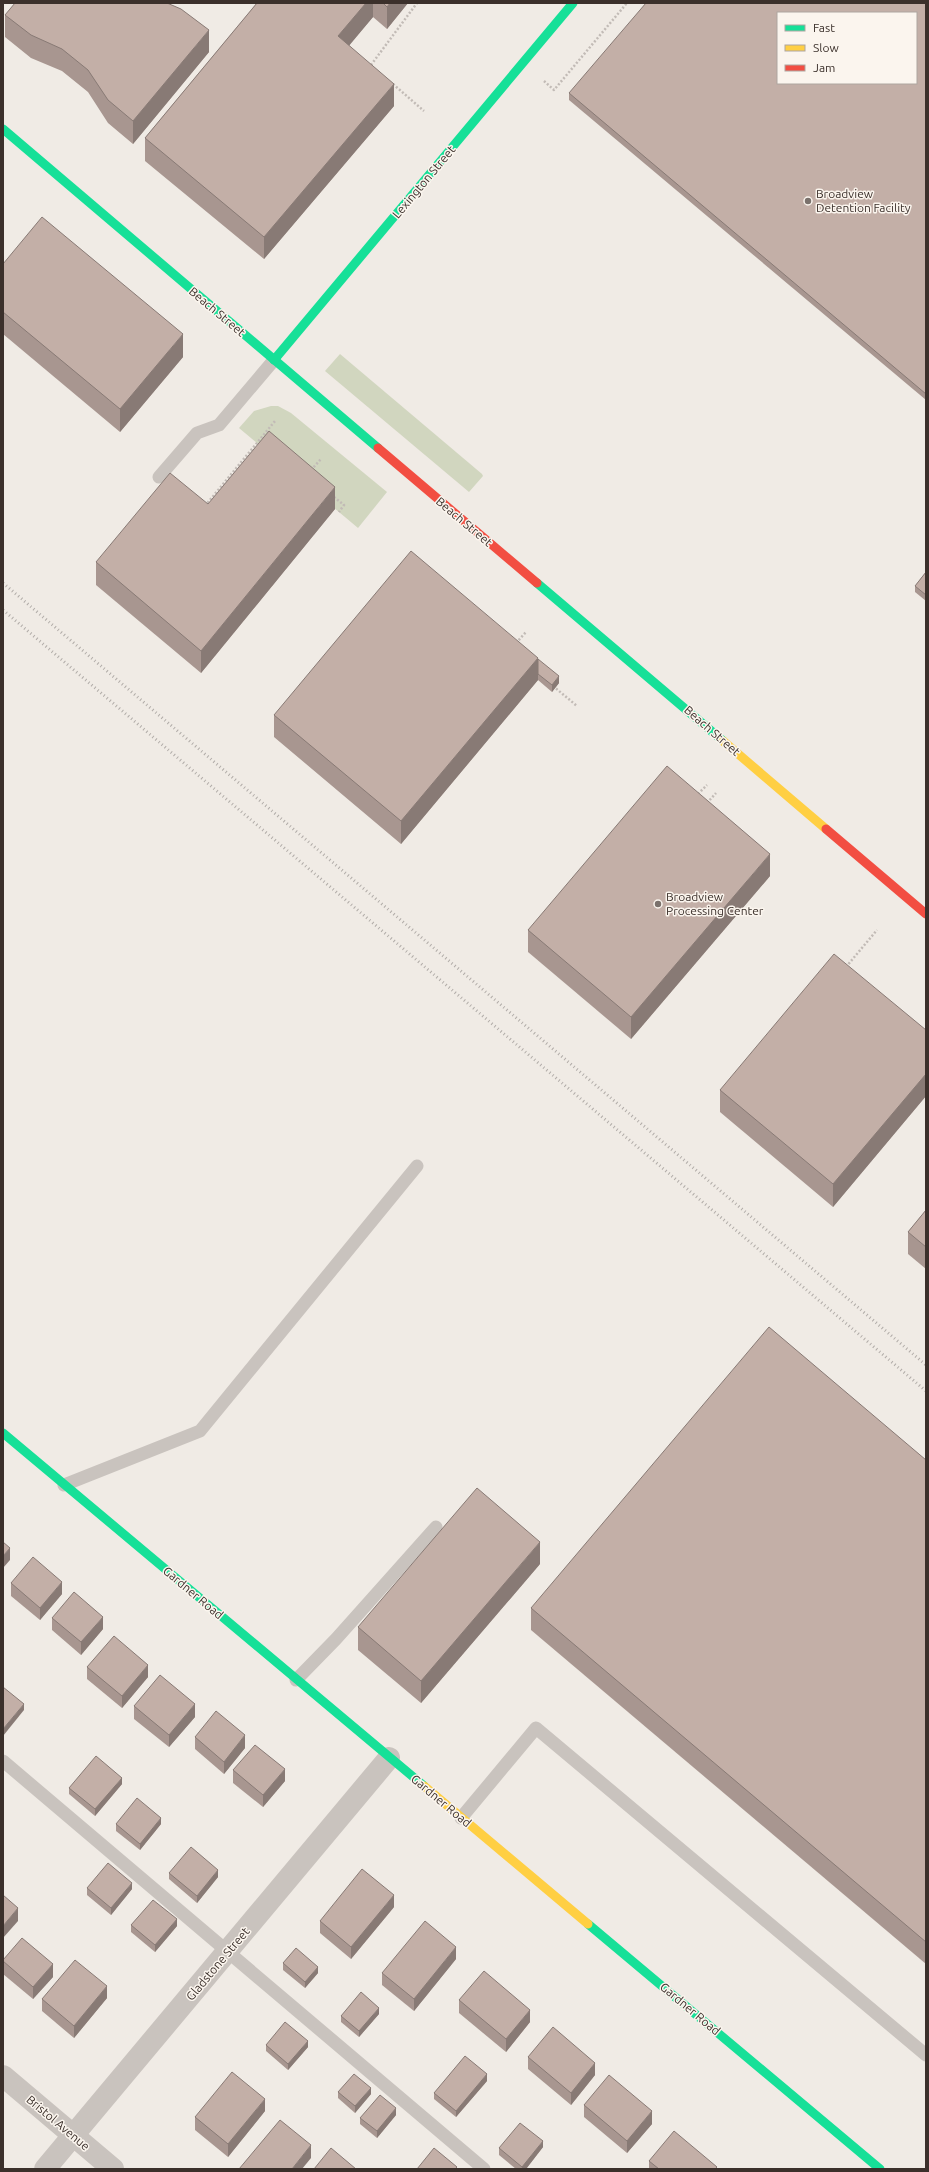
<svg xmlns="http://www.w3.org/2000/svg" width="929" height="2172" viewBox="0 0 929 2172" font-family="Ubuntu,sans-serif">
<rect width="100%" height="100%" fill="#f0ebe5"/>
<g fill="#d1d6bf">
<path d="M340 354 482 474 483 476 469 492 325 371Z"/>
<path d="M271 406H278L291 413 387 492 358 528 239 428 254 411Z"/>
</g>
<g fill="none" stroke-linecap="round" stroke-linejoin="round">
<g stroke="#c2bbb6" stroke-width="2.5" stroke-dasharray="2 2" stroke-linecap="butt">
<path d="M371 65 417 3"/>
<path d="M544 81 554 90 627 3"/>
<path d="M393 84 424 111"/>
<path d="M311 470 321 459"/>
<path d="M334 497 344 505 339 512"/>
<path d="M205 506 275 421"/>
<path d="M516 643 526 632"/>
<path d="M553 686 577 706"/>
<path d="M698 794 707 785"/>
<path d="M707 803 716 793"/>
<path d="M846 967 877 930"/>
</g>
<g stroke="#c9c3be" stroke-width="13">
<path d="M159 477 197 433 219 425 274 360"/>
<path d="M64 1485 200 1431 417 1166"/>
<path d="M296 1680 336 1639 436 1527"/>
<path d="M3 1761 484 2169"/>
<path d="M461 1818 536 1728 926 2055"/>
</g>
<g stroke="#c9c3be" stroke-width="22">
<path d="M3 2076 113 2169"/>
<path d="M45 2169 389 1758"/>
</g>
<g stroke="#16e098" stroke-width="9">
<path d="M3 129 378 448"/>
<path d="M274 360 573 3"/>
<path d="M537 583 723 741"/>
<path d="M3 1433 424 1786"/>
<path d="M588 1924 880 2169"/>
</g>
<g stroke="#ffcf43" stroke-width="9">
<path d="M723 741 826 829"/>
<path d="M424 1786 588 1924"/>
</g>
<g stroke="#f24e42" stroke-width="9">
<path d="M378 448 537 583"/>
<path d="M826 829 926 914"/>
</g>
<g stroke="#b1aca8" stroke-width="3" stroke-dasharray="1 3" stroke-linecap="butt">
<path d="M3 583 926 1365"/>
<path d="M3 610 926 1391"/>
</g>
</g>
<g fill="#a89690">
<path d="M257 3H408L387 29 373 17 349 45 394 106 264 259 145 161V138Z"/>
<path d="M926 3V400L569 100V93Z"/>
<path d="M5 15 209 52 133 144 108 123 88 92 62 71 31 58 5 37Z"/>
<path d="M3 264 183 357 120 432 3 334Z"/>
<path d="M208 504 335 509 201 673 96 585V562Z"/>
<path d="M926 572V601L915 592V586Z"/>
<path d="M538 659 559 683 552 692 538 680 401 844 274 737V715Z"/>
<path d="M770 876 631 1039 528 952V930Z"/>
<path d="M926 1030V1096L833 1207 720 1112V1090Z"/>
<path d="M926 1210V1269L908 1254V1232Z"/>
<path d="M926 1460V1964L531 1630V1608Z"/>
<path d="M540 1564 421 1703 358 1650V1627Z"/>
<path d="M11 1583 62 1594 40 1620 11 1596Z"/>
<path d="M52 1618 103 1629 81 1655 52 1630Z"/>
<path d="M87 1667 148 1677 122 1708 87 1679Z"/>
<path d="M134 1706 195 1717 169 1747 134 1719Z"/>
<path d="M195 1737 245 1748 224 1774 195 1749Z"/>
<path d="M233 1770 285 1781 263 1807 233 1783Z"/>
<path d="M122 1784 95 1816 69 1794V1788Z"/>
<path d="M116 1824H161L140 1850 116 1831Z"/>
<path d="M169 1873 218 1877 197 1903 169 1879Z"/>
<path d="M87 1888 132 1889 111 1915 87 1895Z"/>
<path d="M394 1907 351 1959 320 1933V1921Z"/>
<path d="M131 1925 177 1926 155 1952 131 1932Z"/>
<path d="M456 1959 414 2011 382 1985V1973Z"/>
<path d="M3 1960 53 1977 33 1999 3 1974Z"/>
<path d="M283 1963 318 1973 305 1988 283 1970Z"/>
<path d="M107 1998 74 2038 42 2011V1999Z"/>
<path d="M459 2000 530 2022 506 2052 459 2013Z"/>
<path d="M379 2014 359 2037 341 2022V2016Z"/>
<path d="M266 2045 308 2047 288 2070 266 2051Z"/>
<path d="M528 2057 595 2075 571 2105 528 2069Z"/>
<path d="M487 2081 456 2117 434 2099V2093Z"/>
<path d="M338 2092 371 2094 355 2113 338 2098Z"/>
<path d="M584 2105 652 2124 627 2153 584 2117Z"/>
<path d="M265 2111 228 2157 195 2130V2117Z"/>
<path d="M396 2115 377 2138 360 2124V2118Z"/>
<path d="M543 2147 526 2169H516L499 2155V2148Z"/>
<path d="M649 2161 717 2169H649Z"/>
</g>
<g fill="#887a75">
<path d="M366 3H373V17L338 59V36Z"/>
<path d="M390 3H408L387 29V7Z"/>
<path d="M209 30V52L133 144V121Z"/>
<path d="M394 84V106L264 259V237Z"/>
<path d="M183 334V357L120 432V409Z"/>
<path d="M335 487V509L201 673V651Z"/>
<path d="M538 658V680L401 844V821Z"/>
<path d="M559 676V683L552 692V685Z"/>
<path d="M770 854V876L631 1039V1017Z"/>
<path d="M926 1074V1096L833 1207V1184Z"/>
<path d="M540 1542V1564L421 1703V1681Z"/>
<path d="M10 1548V1560L3 1568V1556Z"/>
<path d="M62 1582V1594L40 1620V1608Z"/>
<path d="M103 1617V1629L81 1655V1642Z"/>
<path d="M148 1665V1677L122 1708V1696Z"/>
<path d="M24 1704V1710L3 1736V1729Z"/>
<path d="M195 1704V1717L169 1747V1735Z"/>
<path d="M245 1735V1748L224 1774V1762Z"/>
<path d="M285 1769V1781L263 1807V1795Z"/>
<path d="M122 1778V1784L95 1816V1809Z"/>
<path d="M161 1818V1824L140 1850V1844Z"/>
<path d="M218 1870V1877L197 1903V1896Z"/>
<path d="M132 1883V1889L111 1915V1908Z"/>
<path d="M394 1895V1907L351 1959V1947Z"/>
<path d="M18 1908V1921L3 1938V1926Z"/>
<path d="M177 1919V1926L155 1952V1945Z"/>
<path d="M456 1947V1959L414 2011V1999Z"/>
<path d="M53 1964V1977L33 1999V1987Z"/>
<path d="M318 1967V1973L305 1988V1982Z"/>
<path d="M107 1986V1998L74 2038V2026Z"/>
<path d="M379 2008V2014L359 2037V2031Z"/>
<path d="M530 2010V2022L506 2052V2039Z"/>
<path d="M308 2041V2047L288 2070V2064Z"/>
<path d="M595 2063V2075L571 2105V2093Z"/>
<path d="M487 2074V2081L456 2117V2111Z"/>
<path d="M371 2088V2094L355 2113V2106Z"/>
<path d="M265 2099V2111L228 2157V2144Z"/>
<path d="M396 2108V2115L377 2138V2131Z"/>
<path d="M652 2111V2124L627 2153V2141Z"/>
<path d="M543 2141V2147L526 2169H522V2167Z"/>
<path d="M311 2145V2158L302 2169H292Z"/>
</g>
<g fill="#c3afa7" stroke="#887a75" fill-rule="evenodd">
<path d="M15 3H167L181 9 209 30 133 121 108 100 88 70 62 49 31 35 5 15Z"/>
<path d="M257 3H366L338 36 394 84 264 237 145 138Z"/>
<path d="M383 3H390L387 7Z"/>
<path d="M646 3H926V394L569 93ZM778 13H916V83H778Z"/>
<path d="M42 217 183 334 120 409 3 312V264Z"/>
<path d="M269 431 335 487 201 651 96 562 170 473 208 504Z"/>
<path d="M411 551 538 658 401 821 274 715Z"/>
<path d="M926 572V595L915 586Z"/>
<path d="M538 659 559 676 552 685 538 674Z"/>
<path d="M667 766 770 854 631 1017 528 930Z"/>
<path d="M834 954 926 1030V1074L833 1184 720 1090Z"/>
<path d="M926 1210V1247L908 1232Z"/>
<path d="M769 1327 926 1460V1942L531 1608Z"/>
<path d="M477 1488 540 1542 421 1681 358 1627Z"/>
<path d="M3 1542 10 1548 3 1556Z"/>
<path d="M33 1557 62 1582 40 1608 11 1583Z"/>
<path d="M74 1592 103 1617 81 1642 52 1618Z"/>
<path d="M114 1636 148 1665 122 1696 87 1667Z"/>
<path d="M160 1675 195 1704 169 1735 134 1706Z"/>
<path d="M3 1687 24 1704 3 1729Z"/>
<path d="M216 1711 245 1735 224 1762 195 1737Z"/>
<path d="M255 1745 285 1769 263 1795 233 1770Z"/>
<path d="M96 1756 122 1778 95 1809 69 1788Z"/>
<path d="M137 1798 161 1818 140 1844 116 1824Z"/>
<path d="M191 1847 218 1870 197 1896 169 1873Z"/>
<path d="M108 1863 132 1883 111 1908 87 1888Z"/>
<path d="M362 1869 394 1895 351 1947 320 1921Z"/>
<path d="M3 1895 18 1908 3 1926Z"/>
<path d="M153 1900 177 1919 155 1945 131 1925Z"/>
<path d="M425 1921 456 1947 414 1999 382 1973Z"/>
<path d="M22 1938 53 1964 33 1987 3 1961V1960Z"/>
<path d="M296 1948 318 1967 305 1982 283 1963Z"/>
<path d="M75 1960 107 1986 74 2026 42 1999Z"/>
<path d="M484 1971 530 2010 506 2039 459 2000Z"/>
<path d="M361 1992 379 2008 359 2031 341 2016Z"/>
<path d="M285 2022 308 2041 288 2064 266 2045Z"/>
<path d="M553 2027 595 2063 571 2093 528 2057Z"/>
<path d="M465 2056 487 2074 456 2111 434 2093Z"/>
<path d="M232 2072 265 2099 228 2144 195 2117Z"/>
<path d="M354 2074 371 2088 355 2106 338 2092Z"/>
<path d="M609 2075 652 2111 627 2141 584 2105Z"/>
<path d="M380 2095 396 2108 377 2131 360 2118Z"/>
<path d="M280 2120 311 2145 292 2169H239Z"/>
<path d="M520 2123 543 2141 522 2167 499 2148Z"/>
<path d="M674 2131 717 2167 715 2169H659L649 2161Z"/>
<path d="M331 2148 356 2169H314Z"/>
<path d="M434 2148 457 2167 455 2169H417Z"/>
</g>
<g fill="#7a716c" stroke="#fbf5ee" stroke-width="1.5">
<circle cx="808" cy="201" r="4"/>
<circle cx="658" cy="904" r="4"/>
</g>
<g text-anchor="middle" stroke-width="3" stroke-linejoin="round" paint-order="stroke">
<g font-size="12" fill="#3b302b" stroke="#fbf5ee">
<text transform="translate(424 182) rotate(-50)" y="4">Lexington Street</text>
<text transform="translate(217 312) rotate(40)" y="4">Beach Street</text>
<text transform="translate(464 522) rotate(40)" y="4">Beach Street</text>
<text transform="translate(712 731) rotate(41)" y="4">Beach Street</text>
<text transform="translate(193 1593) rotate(40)" y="4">Gardner Road</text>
<text transform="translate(441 1801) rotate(40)" y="4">Gardner Road</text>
<text transform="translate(218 1964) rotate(-50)" y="4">Gladstone Street</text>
<text transform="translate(690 2009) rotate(40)" y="4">Gardner Road</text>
<text transform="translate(58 2123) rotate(40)" y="4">Bristol Avenue</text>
</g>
<g font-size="12" fill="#3b302b" stroke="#fbf5ee" text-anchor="start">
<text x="816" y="198">Broadview<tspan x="816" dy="14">Detention Facility</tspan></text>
<text x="666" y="901">Broadview<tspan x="666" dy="14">Processing Center</tspan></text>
</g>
</g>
<rect width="929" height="2172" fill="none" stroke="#3b302b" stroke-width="8"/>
<rect x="777" y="12" width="140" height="72" fill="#fbf5ee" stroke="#aea6a0"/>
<rect x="785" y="25" width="20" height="6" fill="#16e098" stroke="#aea6a0"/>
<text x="813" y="32" font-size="12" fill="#3b302b">Fast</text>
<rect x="785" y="45" width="20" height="6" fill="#ffcf43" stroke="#aea6a0"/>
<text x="813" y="52" font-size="12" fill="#3b302b">Slow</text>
<rect x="785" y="65" width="20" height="6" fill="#f24e42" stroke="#aea6a0"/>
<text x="813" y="72" font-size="12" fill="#3b302b">Jam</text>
</svg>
